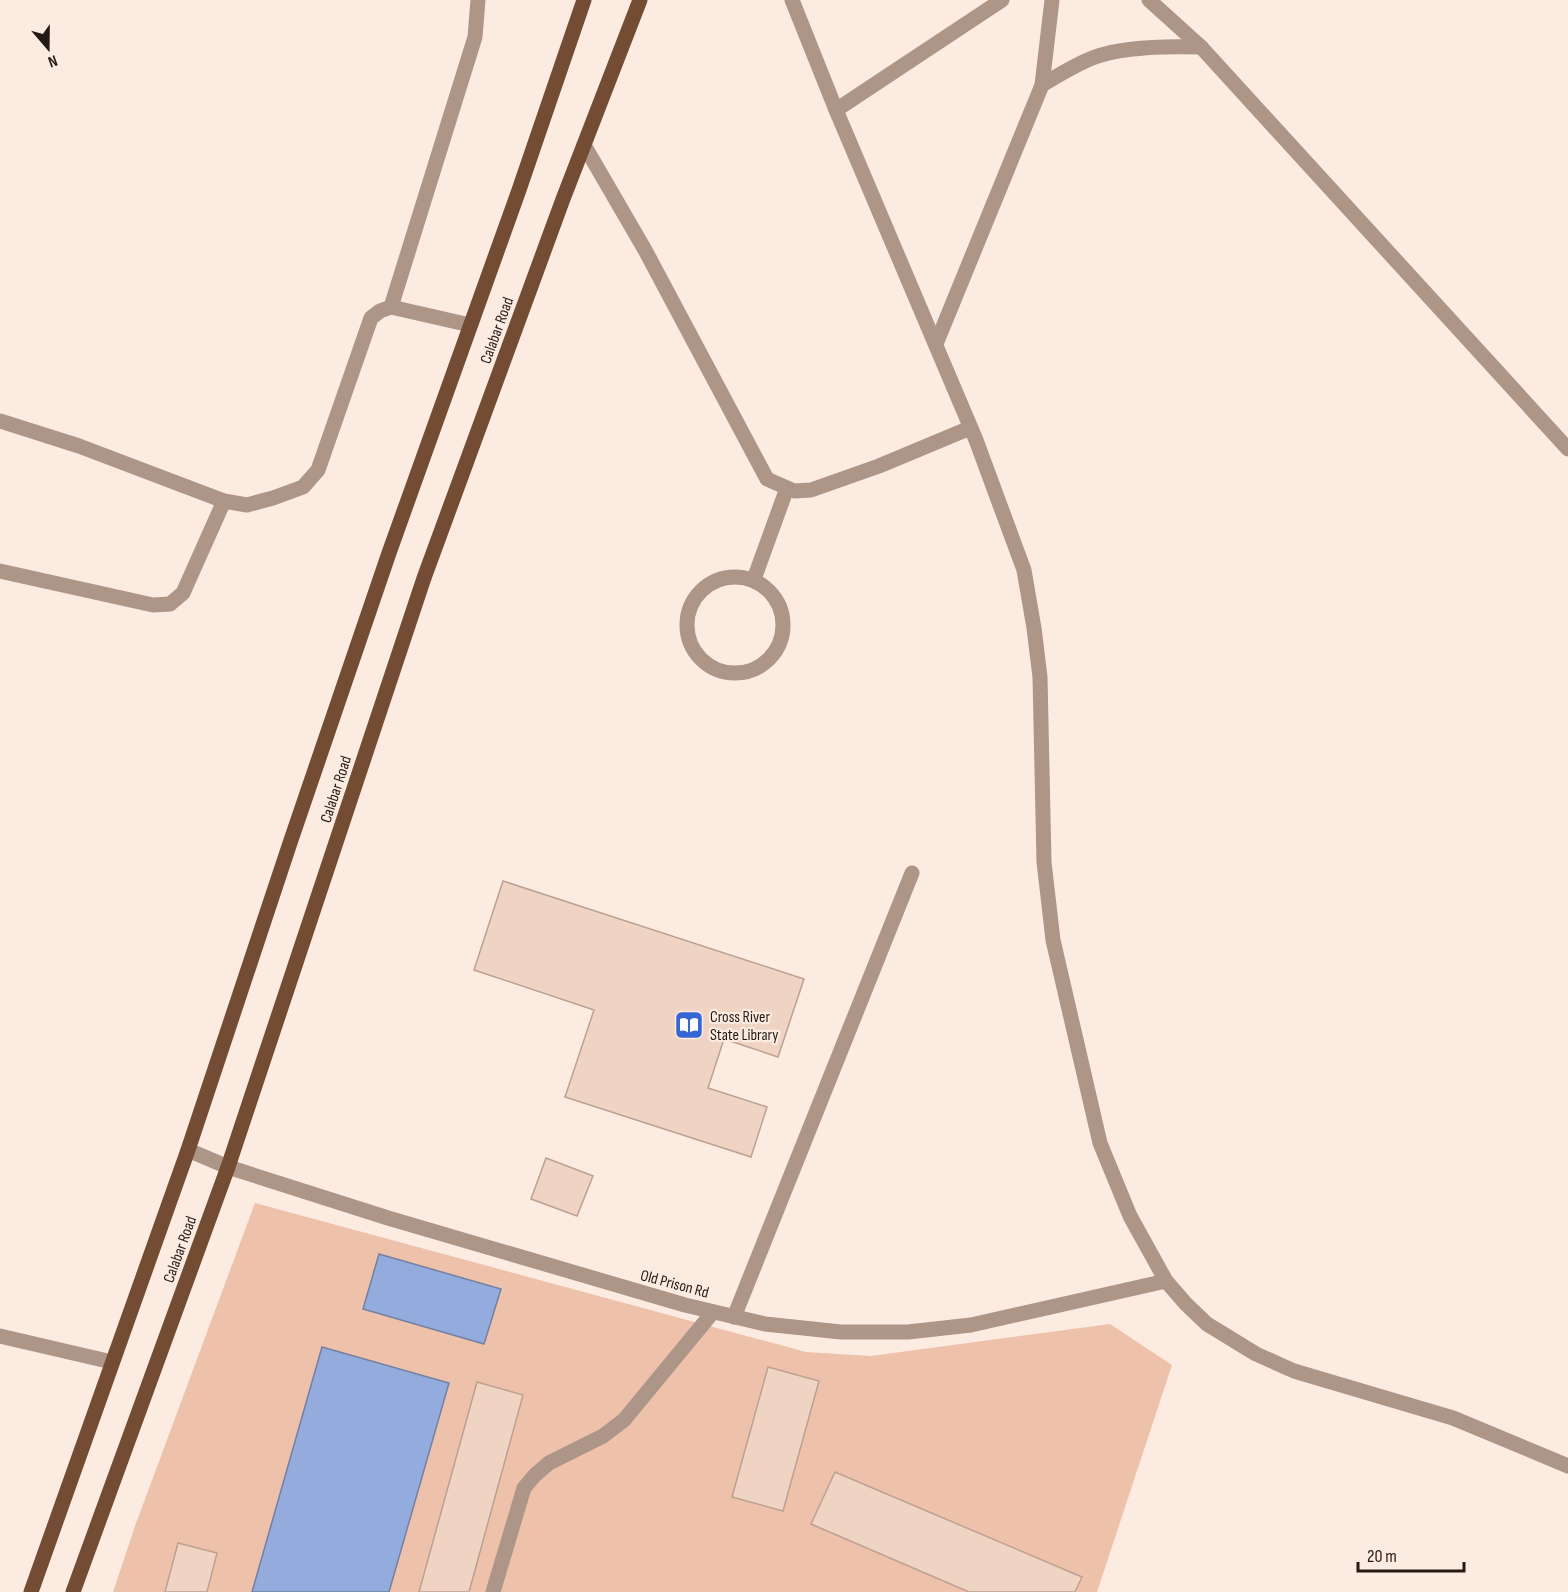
<svg xmlns="http://www.w3.org/2000/svg" width="1568" height="1592" viewBox="0 0 1568 1592" font-family="'Sofia Sans Condensed',sans-serif">
<rect width="100%" height="100%" fill="#fcebe1"/>
<path fill="#eec2aa" d="M255 1203 806 1352 871 1356 1110 1324 1172 1365 1097 1592H113L135 1526Z"/>
<g fill="#94acdd" stroke="#7380a1" stroke-width="1.5">
<path d="M379 1254 501 1289 484 1344 363 1309Z"/>
<path d="M322 1347 449 1383 389 1592H252Z"/>
</g>
<g fill="#efd3c3" stroke="#bca192" stroke-width="1.5">
<path d="M503 881 804 979 778 1057 724 1039 708 1088 767 1107 751 1157 565 1097 594 1010 474 970Z"/>
<path d="M546 1158 593 1176 577 1216 531 1199Z"/>
<path d="M768 1367 819 1381 783 1511 732 1497Z"/>
<path d="M477 1382 523 1395 469 1592H419Z"/>
<path d="M835 1472 1082 1577 1075 1592H969L811 1524Z"/>
<path d="M178 1543 217 1553 207 1592H165Z"/>
</g>
<g fill="none" stroke-linecap="round" stroke-linejoin="round">
<g stroke="#ad9588" stroke-width="15">
<path d="M792 0 836 110 976 440 1024 570 1034 628 1040 677 1044 862 1053 940 1100 1143 1130 1216 1166 1281 1186 1304 1207 1324 1256 1354 1294 1371 1453 1418 1568 1466"/>
<path d="M1149 0 1201 47 1568 449"/>
<path d="M1042 85C1059 75 1076 64 1095 57 1125 46 1170 46 1201 47"/>
<path d="M836 110 1002 0"/>
<path d="M584 145 645 250 767 479 794 491 811 490 879 466 970 428"/>
<path d="M391 307 475 37 478 0"/>
<path d="M936 344 1042 85 1052 0"/>
<path d="M0 421 79 446 224 501 247 505 273 498 303 487 318 470 371 318 380 311 391 307 470 325"/>
<path d="M0 571 153 605 170 604 183 593 224 501"/>
<circle cx="735" cy="625" r="48"/>
<path d="M754 579 787 488"/>
<path d="M188 1150 228 1167 388 1218 685 1305 765 1324 841 1332H908L971 1325 1166 1281"/>
<path d="M734 1317 912 873"/>
<path d="M0 1336 112 1362"/>
<path d="M493 1592 524 1488 535 1475 549 1463 603 1436 624 1420 713 1312"/>
</g>
<g stroke="#744c34" stroke-width="15">
<path d="M31 1592 188 1150 290 843 389 553 519 190 584 0"/>
<path d="M73 1592 228 1167 424 578 563 199 640 0"/>
</g>
</g>
<defs>
<g id="library-square" transform="scale(1.5)"><rect x="-9" y="-9" width="18" height="18" rx="4" fill="#3666d6" stroke="#fcebe1"/><path d="M-6-4Q-3-5.5-.7-3.5V5Q-3 3-6 4ZM6-4Q3-5.5 .7-3.5V5Q3 3 6 4Z" fill="#fff"/></g>
</defs>
<g fill-rule="evenodd">
<use href="#library-square" x="689" y="1025"/>
</g>
<g text-anchor="middle" stroke-width="4.5" stroke-linejoin="round" paint-order="stroke">
<g font-size="16" fill="#251b16" stroke="#fcebe1">
<text transform="translate(496 330) rotate(-70)" y="6">Calabar Road</text>
<text transform="translate(335 789) rotate(-72)" y="6">Calabar Road</text>
<text transform="translate(179 1249) rotate(-70)" y="6">Calabar Road</text>
<text transform="translate(675 1283) rotate(15)" y="6">Old Prison Rd</text>
</g>
<g font-size="16" fill="#251b16" stroke="#fcebe1" text-anchor="start">
<text x="710" y="1022">Cross River<tspan x="710" dy="18">State Library</tspan></text>
</g>
</g>
<g transform="translate(48 48) rotate(160)" stroke="#fcebe1" stroke-width="4.5" paint-order="stroke">
<path d="M0-4.5L10 22L0 15L-10 22Z" fill="#251b16"/>
<text y="-9" font-size="16" font-weight="bold" text-anchor="middle" fill="#251b16">N</text>
</g>
<path d="M1358 1562v9h106v-9" fill="none" stroke="#251b16" stroke-width="3"/>
<text x="1367" y="1562" font-size="18" fill="#251b16" stroke="#fcebe1" stroke-width="4.5" paint-order="stroke">20 m</text>
</svg>
